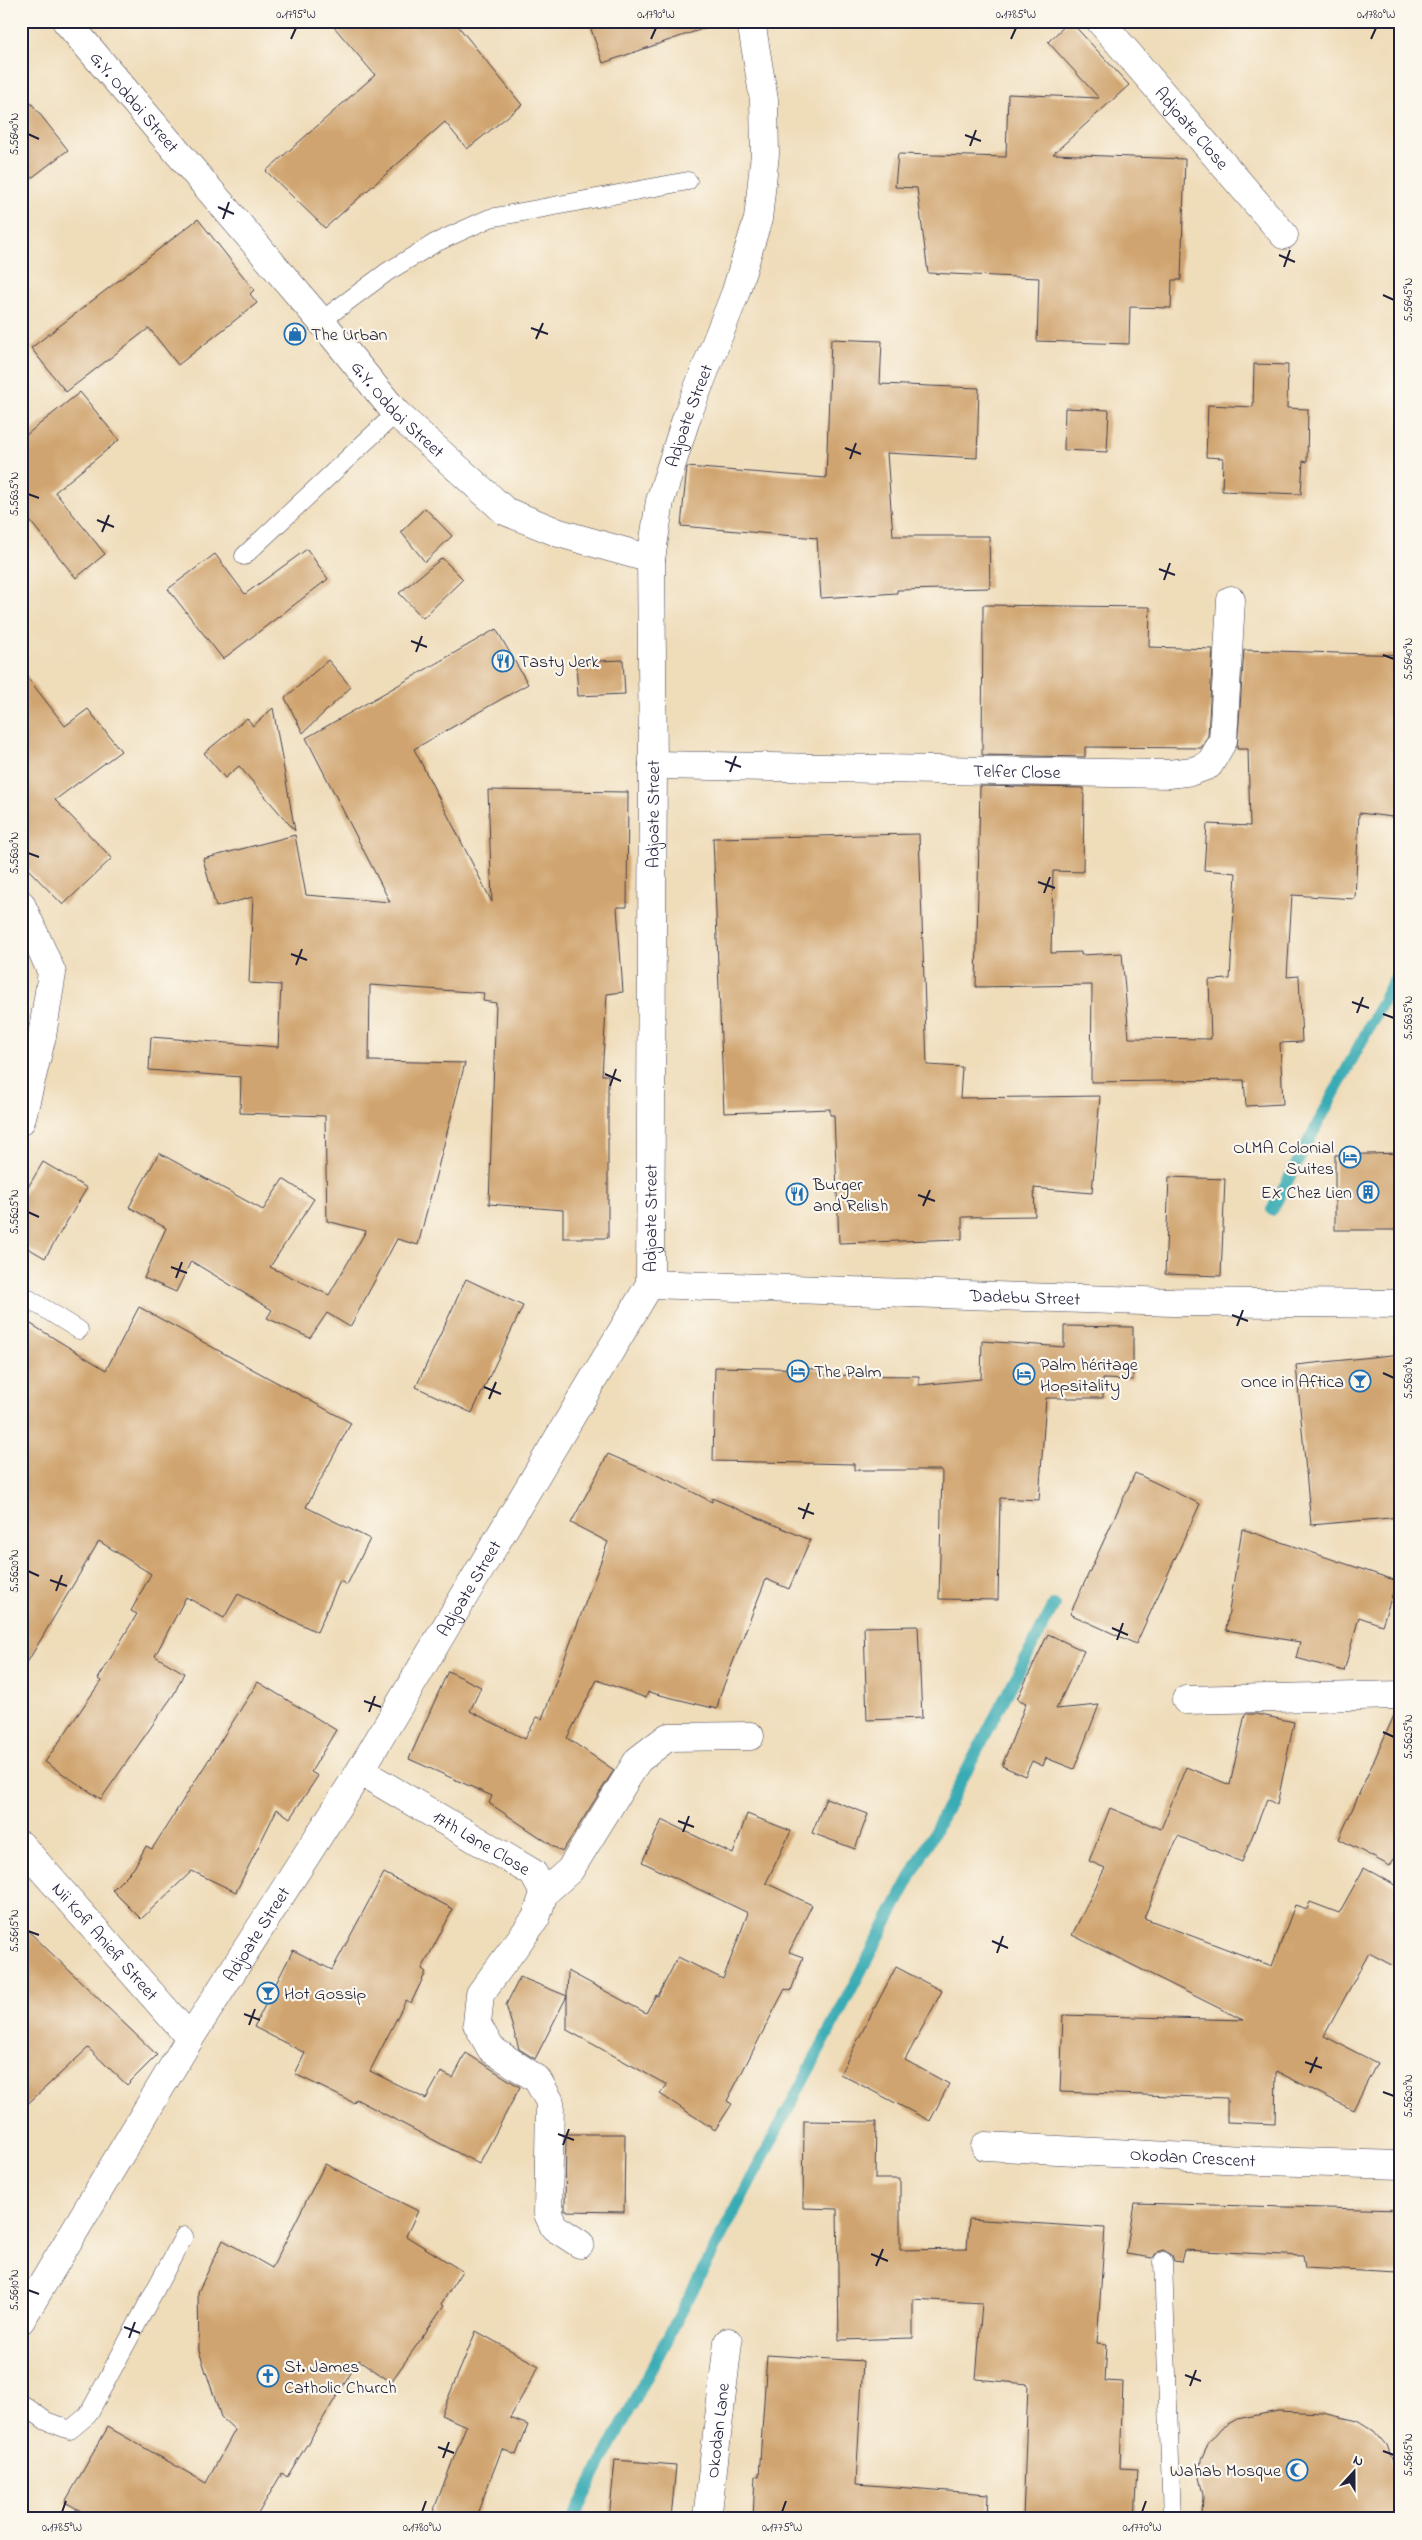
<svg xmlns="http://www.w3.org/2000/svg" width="1422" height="2540" viewBox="0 0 1422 2540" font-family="'Indie Flower',sans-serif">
<rect width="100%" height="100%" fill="#fbf7ec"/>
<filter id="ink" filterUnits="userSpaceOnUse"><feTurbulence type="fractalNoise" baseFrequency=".02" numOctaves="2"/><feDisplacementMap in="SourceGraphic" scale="10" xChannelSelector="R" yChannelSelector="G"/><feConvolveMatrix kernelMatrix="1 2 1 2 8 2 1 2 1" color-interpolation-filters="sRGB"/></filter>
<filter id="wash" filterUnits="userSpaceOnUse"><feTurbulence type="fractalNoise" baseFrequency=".0096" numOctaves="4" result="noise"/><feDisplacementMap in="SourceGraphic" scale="20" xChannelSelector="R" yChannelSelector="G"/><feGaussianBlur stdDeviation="1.12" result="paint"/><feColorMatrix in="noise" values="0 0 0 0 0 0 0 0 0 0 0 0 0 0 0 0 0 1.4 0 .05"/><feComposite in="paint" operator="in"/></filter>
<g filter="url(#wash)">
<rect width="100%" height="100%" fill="#efdcb9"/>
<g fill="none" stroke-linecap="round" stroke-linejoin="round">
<g stroke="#39abb4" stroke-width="12">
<path d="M1272 1210 1401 967"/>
<path d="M572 2519 1054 1605"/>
</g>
</g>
<g id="blocks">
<g fill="#d0a470">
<path d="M329 21H454L522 105 467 149 445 122 325 228 266 171 375 75Z"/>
<path d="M588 21H707L708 27 603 63Z"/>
<path d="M1070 21 1129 85 1053 154 1185 159 1181 280H1172L1171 308 1130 307 1129 344 1037 341 1039 278 928 273 917 188 895 187 898 154 1006 157 1008 94 1099 98 1048 42Z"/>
<path d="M21 90 68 150 21 186Z"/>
<path d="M198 219 254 290 250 294 257 303 178 365 149 328 66 392 31 348Z"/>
<path d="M831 339 882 341 880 384 979 388 977 458 887 453 893 536H989L990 588 897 590V593L821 598 817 538 681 526 687 467 826 478Z"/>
<path d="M1254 364 1288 365 1287 408 1308 409 1307 462 1303 461 1301 494 1222 491 1223 458 1206 457 1208 405 1253 407Z"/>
<path d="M80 392 119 440 55 492 105 554 76 578 26 516 21 519V439Z"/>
<path d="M1065 408 1109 410 1107 452 1064 450Z"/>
<path d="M425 508 452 536 425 562 401 532Z"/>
<path d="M307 549 328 579 223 659 168 589 215 554 245 594Z"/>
<path d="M442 558 463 579 423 618 399 593Z"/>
<path d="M983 605 1150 607 1149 647 1213 649 1208 736 1201 748 1085 747V757L982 755Z"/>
<path d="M496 629 528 684 414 749 492 902 488 790 628 792 627 907H617L623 992 607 994 602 1075H608V1238H563V1210L489 1204 496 1003 483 1001 484 993 370 985 369 1061 465 1063 418 1245 397 1239 350 1327 327 1313 310 1338 267 1318 272 1310 191 1261 176 1292 144 1278 166 1228 129 1207 159 1153 263 1210 283 1179 314 1199 270 1267 329 1295 366 1231 327 1221 325 1116 240 1113 241 1077 149 1070 151 1037 278 1047 281 985 249 983 253 897 216 907 203 859 295 835 306 895 390 902 306 738Z"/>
<path d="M1244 650 1401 655V818L1359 813 1355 899 1292 895 1287 977 1299 976 1302 1042 1280 1043 1283 1104 1246 1106 1244 1080 1091 1082 1092 985 976 987 980 786 1084 788 1083 872 1053 871 1051 953 1081 952V955L1122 953 1129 1038 1211 1039 1209 980 1230 979 1236 873 1204 870 1207 824 1250 826 1248 749H1237Z"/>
<path d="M328 660 351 687 303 733 285 698Z"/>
<path d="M623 660 625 694 578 696 576 662Z"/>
<path d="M21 669 65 726 88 709 121 751 55 800 112 858 63 905 21 862Z"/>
<path d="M273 708 295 831 239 766 225 778 204 753 247 718 253 726Z"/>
<path d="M919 834 927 1065 962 1067 960 1098 1100 1096 1092 1193 1034 1188 1035 1216 962 1217V1239L839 1243 834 1115H830V1109L724 1113 713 838Z"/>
<path d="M1401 1153V1230H1335V1155Z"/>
<path d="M43 1162 87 1188 45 1258 21 1244V1199Z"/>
<path d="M1169 1177 1225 1179 1221 1276 1165 1274Z"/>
<path d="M466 1279 523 1306 472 1413 416 1387Z"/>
<path d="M139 1307 351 1423 306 1507 370 1539 347 1585 340 1581 317 1632 238 1594 224 1618 186 1597 155 1656 184 1673 174 1694 101 1799 45 1762 101 1681 98 1679 137 1614 131 1611 151 1574 99 1541 21 1673V1318L106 1370Z"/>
<path d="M1064 1326 1133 1327V1380L1103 1379V1398H1046L1039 1500 1000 1498 998 1600 939 1599 942 1470H854V1464L713 1461 715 1367 819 1369V1375L919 1376V1385L981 1379 982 1341 1064 1347Z"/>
<path d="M1401 1354V1517L1311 1525 1296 1365Z"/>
<path d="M608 1454 677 1484 712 1502V1498L810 1540 789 1589 766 1579 720 1695 717 1709 648 1692 646 1698 597 1680 567 1738 614 1770 562 1852 489 1803 492 1796 409 1759 448 1671 481 1687 470 1711 525 1739 537 1717 542 1719 608 1542 571 1523Z"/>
<path d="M1135 1473 1200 1504 1136 1644 1070 1614Z"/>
<path d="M1242 1529 1397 1581 1382 1625 1359 1617 1344 1671 1296 1658 1300 1642 1226 1630Z"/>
<path d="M918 1626 922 1718 867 1720 864 1627Z"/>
<path d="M1048 1634 1084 1651 1056 1709 1099 1705 1074 1769 1046 1758 1043 1766 1032 1761 1025 1776 1002 1766 1026 1703 1017 1699Z"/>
<path d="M258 1682 336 1730 311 1772 318 1776 290 1818 277 1809 236 1892 192 1871 141 1919 112 1890 134 1868 146 1846 152 1849Z"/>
<path d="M1396 1711H1401V1846L1390 1866 1339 1839Z"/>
<path d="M1245 1714H1256L1294 1722 1277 1805 1267 1799 1242 1862 1178 1836 1144 1918 1272 1966 1295 1905 1307 1909 1310 1902 1339 1913 1364 1868 1401 1888V1970L1369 1953 1324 2036 1377 2063 1353 2110 1276 2071 1275 2124 1227 2122V2098L1060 2092 1063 2015 1243 2020 1072 1935 1105 1868 1089 1861 1110 1808 1161 1829 1186 1767 1230 1785Z"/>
<path d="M826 1798 868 1814 855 1849 812 1833Z"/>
<path d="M747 1814 791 1831 766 1883 812 1905 789 1952 803 1957 791 1991 785 1989 727 2101 732 2104 715 2130 660 2094 667 2085 567 2030V1996L535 2059 519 2049 506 2005 520 1977 567 1996 568 1971 646 2013 656 1995 658 1996 678 1957 723 1979 748 1913 642 1862 662 1820 733 1854Z"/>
<path d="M384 1873 453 1909 422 1969 426 1972 411 2003 406 2000 370 2071 426 2099 441 2072 453 2078 466 2053 520 2087 479 2164 356 2099 354 2103 295 2074 305 2053 254 2027 293 1950 332 1970Z"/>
<path d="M21 1924 157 2055 127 2085 88 2048 21 2110Z"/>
<path d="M896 1967 942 1991 905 2060 949 2084 930 2121 840 2074Z"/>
<path d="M804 2121 876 2122 875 2179H900V2250L967 2249 969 2219 1105 2228 1097 2343 1107 2344 1105 2381 1123 2382 1120 2468 1138 2469 1135 2519H1023L1028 2384 976 2379 982 2303 913 2299V2338L839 2340 837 2209 803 2208Z"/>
<path d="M566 2134H625L624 2212 565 2211Z"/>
<path d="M325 2164 418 2211 406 2236 462 2271 441 2304 444 2306 391 2382 359 2360 287 2477 282 2473 255 2519H95L65 2502 108 2427 206 2483 235 2430 221 2417 199 2351 198 2292 223 2240 272 2268Z"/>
<path d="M1134 2203 1401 2210 1398 2273 1305 2268 1303 2256 1184 2250 1181 2262 1174 2261 1172 2255 1163 2250 1157 2252 1153 2258 1126 2254Z"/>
<path d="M476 2331 539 2366 510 2418 528 2425 516 2455 502 2449 475 2519H452L433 2512 466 2426 441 2415Z"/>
<path d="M767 2355 863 2361 856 2484 988 2494 987 2519H753L755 2476 759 2477Z"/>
<path d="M1278 2411 1323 2413 1358 2421 1374 2431 1386 2445 1397 2476 1395 2519H1202L1203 2495 1199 2477 1201 2459 1209 2442 1221 2428 1237 2419Z"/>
<path d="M615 2460 676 2465 671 2519H609Z"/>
</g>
</g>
</g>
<g filter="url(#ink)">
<use href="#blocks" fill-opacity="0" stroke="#413e4e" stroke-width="1"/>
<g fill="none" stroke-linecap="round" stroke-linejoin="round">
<g stroke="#413e4e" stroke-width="19">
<g id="lane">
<path d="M321 321 387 272 435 243 490 218 688 181"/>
<path d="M244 556 396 413"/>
<path d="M21 1294 79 1330"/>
<path d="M1163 2261 1172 2519"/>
<path d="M21 2403 46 2421 70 2430 88 2415 184 2236"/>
</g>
</g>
<g stroke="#413e4e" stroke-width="29">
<g id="street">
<path id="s1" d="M66 21 321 321 396 413 505 511 559 533 651 559"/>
<path id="s2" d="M1100 21 1284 235"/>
<path id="s3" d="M653 765 1169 774 1193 771 1209 765 1223 741 1231 600"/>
<path d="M21 904 52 973 42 1036 21 1121"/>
<path id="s4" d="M650 1284 1172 1302 1401 1304"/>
<path d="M1186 1700 1401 1695"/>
<path id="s5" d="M360 1771 533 1873 544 1893 536 1918 480 1994 477 2024 491 2049 537 2079 550 2102 548 2214 554 2227 580 2244"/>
<path id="s6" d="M21 1845 190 2038"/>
<path d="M544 1893 570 1870 638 1760 668 1737 750 1736"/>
<path id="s7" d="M985 2146 1261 2161 1401 2165"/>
<path id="s8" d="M21 2320 190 2038 360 1771 650 1284 653 765 651 559 660 501 687 416 735 294 758 219 765 154 764 100 751 21"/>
<path id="s9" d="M707 2519 728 2342"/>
</g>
</g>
<use href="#lane" stroke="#fff" stroke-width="18"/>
<use href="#street" stroke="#fff" stroke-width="28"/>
</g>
</g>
<path fill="none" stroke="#22223b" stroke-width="2" d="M291 39 296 28M651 39 656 28M1011 39 1016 28M1371 39 1376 28M28 134 39 139M965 135 981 141M970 146 976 130M218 207 234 214M223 219 229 202M1279 255 1295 262M1284 267 1290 250M1383 295 1394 300M531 328 548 334M536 339 543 323M845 448 861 454M850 459 856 443M28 494 39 498M97 520 114 527M102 532 109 515M1159 569 1175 575M1164 580 1170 563M411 641 427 647M416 652 422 636M1383 655 1394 659M725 761 741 767M730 772 736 756M28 853 39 857M1038 882 1055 888M1044 893 1050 877M291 954 307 960M296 965 302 949M1352 1002 1369 1008M1357 1013 1363 997M1383 1014 1394 1018M605 1074 621 1081M610 1086 616 1069M918 1195 935 1201M923 1206 930 1190M28 1212 39 1217M171 1267 187 1273M176 1278 182 1262M1232 1315 1248 1321M1237 1326 1243 1310M1383 1373 1394 1378M484 1387 501 1394M489 1399 496 1382M798 1508 814 1514M803 1519 809 1503M28 1571 39 1576M50 1580 67 1586M56 1591 62 1575M1112 1628 1128 1635M1117 1640 1123 1623M364 1701 381 1707M369 1712 375 1696M1383 1732 1394 1737M678 1821 694 1827M683 1832 689 1816M28 1931 39 1935M992 1941 1008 1948M997 1953 1003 1936M244 2014 260 2020M249 2025 255 2009M1305 2062 1322 2068M1310 2073 1317 2057M1383 2092 1394 2096M558 2134 574 2140M563 2145 569 2129M871 2254 888 2261M876 2266 883 2249M28 2290 39 2294M124 2327 140 2333M129 2338 135 2322M1185 2375 1201 2381M1190 2386 1196 2370M438 2447 454 2453M1383 2451 1394 2455M443 2458 449 2442M62 2512 66 2501M422 2512 426 2501M782 2512 786 2501M1142 2512 1146 2501"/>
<defs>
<g id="shop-ring" transform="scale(1.125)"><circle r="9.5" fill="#fbf7ec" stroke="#1f6fb2" stroke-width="1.5"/><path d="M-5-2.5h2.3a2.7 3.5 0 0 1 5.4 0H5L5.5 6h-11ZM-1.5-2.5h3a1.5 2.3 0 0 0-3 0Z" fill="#1f6fb2"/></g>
<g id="restaurant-ring" transform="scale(1.125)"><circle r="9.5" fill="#fbf7ec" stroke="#1f6fb2" stroke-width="1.5"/><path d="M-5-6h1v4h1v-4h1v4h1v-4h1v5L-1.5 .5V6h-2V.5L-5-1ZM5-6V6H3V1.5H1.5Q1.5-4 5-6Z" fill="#1f6fb2"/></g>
<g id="hotel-ring" transform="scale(1.125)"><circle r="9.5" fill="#fbf7ec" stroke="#1f6fb2" stroke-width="1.5"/><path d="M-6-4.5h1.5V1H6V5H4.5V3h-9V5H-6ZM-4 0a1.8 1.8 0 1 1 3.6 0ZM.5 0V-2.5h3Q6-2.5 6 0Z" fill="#1f6fb2"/></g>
<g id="building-ring" transform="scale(1.125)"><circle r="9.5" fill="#fbf7ec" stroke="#1f6fb2" stroke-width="1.5"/><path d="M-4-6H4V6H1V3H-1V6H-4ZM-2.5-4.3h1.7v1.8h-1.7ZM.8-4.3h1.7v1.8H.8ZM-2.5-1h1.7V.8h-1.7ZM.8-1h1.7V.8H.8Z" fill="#1f6fb2"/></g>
<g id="bar-ring" transform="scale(1.125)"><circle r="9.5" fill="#fbf7ec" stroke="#1f6fb2" stroke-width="1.5"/><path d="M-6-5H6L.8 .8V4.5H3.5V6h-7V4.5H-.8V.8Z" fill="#1f6fb2"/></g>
<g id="church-ring" transform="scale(1.125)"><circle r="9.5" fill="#fbf7ec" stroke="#1f6fb2" stroke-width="1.5"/><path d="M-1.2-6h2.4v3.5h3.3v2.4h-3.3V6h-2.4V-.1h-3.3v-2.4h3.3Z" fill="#1f6fb2"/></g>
<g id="mosque-ring" transform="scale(1.125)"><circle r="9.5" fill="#fbf7ec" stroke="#1f6fb2" stroke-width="1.5"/><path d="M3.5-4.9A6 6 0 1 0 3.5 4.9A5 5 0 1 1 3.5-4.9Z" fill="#1f6fb2"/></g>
</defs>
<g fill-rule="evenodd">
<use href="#shop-ring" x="295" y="334"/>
<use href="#restaurant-ring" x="503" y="661"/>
<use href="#hotel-ring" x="1350" y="1157"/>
<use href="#building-ring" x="1368" y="1192"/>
<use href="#restaurant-ring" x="797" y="1194"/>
<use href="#hotel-ring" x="798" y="1371"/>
<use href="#hotel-ring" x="1024" y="1374"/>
<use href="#bar-ring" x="1360" y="1381"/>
<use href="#bar-ring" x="268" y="1993"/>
<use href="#church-ring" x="268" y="2376"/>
<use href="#mosque-ring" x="1297" y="2470"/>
</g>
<g text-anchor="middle" stroke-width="4.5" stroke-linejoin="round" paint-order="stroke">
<g font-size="18" fill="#22223b" stroke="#fbf7ec">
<text dy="6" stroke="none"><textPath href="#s1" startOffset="106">G.Y. Oddoi Street</textPath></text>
<text dy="6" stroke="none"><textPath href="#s2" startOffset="141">Adjoate Close</textPath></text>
<text dy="6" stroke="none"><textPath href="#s1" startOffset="511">G.Y. Oddoi Street</textPath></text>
<text dy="6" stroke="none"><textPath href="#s8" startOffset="2086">Adjoate Street</textPath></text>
<text dy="6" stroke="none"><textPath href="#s3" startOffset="364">Telfer Close</textPath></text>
<text dy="6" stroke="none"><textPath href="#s8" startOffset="1682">Adjoate Street</textPath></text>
<text dy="6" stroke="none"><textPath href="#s8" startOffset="1278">Adjoate Street</textPath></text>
<text dy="6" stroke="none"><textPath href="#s4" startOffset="375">Dadebu Street</textPath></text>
<text dy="6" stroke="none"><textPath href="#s8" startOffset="858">Adjoate Street</textPath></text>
<text dy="6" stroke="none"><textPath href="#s5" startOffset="141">17th Lane Close</textPath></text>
<text dy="6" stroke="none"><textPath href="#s8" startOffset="452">Adjoate Street</textPath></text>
<text dy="6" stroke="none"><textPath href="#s6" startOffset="128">Nii Kofi Aniefi Street</textPath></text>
<text dy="6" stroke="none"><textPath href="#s7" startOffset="208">Okodan Crescent</textPath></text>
<text dy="6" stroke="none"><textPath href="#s9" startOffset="89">Okodan Lane</textPath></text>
</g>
<g font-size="18" fill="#22223b" stroke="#fbf7ec" text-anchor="start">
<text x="311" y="340">The Urban</text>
<text x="519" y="667">Tasty Jerk</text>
<text x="1334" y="1153" text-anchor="end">OLMA Colonial<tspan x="1334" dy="21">Suites</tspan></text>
<text x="813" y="1190">Burger<tspan x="813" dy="21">and Relish</tspan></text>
<text x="1352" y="1198" text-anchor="end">EX Chez Lien</text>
<text x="1040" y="1370">Palm héritage<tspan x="1040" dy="21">Hopsitality</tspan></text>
<text x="814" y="1377">The Palm</text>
<text x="1344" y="1387" text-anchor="end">Once in Aftica</text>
<text x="284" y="1999">Hot Gossip</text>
<text x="284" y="2372">St. James<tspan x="284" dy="21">Catholic Church</tspan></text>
<text x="1281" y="2476" text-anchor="end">Wahab Mosque</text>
</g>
</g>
<rect width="1422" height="2540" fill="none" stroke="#fbf7ec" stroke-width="55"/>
<g transform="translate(1354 2472) rotate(21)" stroke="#fbf7ec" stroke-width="4" paint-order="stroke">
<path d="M0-4L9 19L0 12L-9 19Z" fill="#22223b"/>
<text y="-8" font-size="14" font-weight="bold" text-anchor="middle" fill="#22223b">N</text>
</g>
<rect x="28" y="28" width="1366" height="2484" fill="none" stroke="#22223b" stroke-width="2"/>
<g font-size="12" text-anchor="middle" fill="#22223b">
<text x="296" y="18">0.1795°W</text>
<text x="656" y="18">0.1790°W</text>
<text x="1016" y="18">0.1785°W</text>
<text x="1376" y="18">0.1780°W</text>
<text transform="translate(14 134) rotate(-90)" y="4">5.5640°N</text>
<text transform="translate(1408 300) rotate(-90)" y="4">5.5645°N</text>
<text transform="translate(14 494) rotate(-90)" y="4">5.5635°N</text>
<text transform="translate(1408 659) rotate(-90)" y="4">5.5640°N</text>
<text transform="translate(14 853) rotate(-90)" y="4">5.5630°N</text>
<text transform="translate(1408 1018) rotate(-90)" y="4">5.5635°N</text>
<text transform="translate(14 1212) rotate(-90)" y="4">5.5625°N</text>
<text transform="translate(1408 1378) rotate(-90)" y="4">5.5630°N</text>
<text transform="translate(14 1571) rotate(-90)" y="4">5.5620°N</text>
<text transform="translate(1408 1737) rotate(-90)" y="4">5.5625°N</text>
<text transform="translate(14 1931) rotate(-90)" y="4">5.5615°N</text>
<text transform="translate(1408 2096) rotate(-90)" y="4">5.5620°N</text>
<text transform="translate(14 2290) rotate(-90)" y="4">5.5610°N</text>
<text transform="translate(1408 2455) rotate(-90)" y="4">5.5615°N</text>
<text x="62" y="2531">0.1785°W</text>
<text x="422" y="2531">0.1780°W</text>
<text x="782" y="2531">0.1775°W</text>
<text x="1142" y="2531">0.1770°W</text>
</g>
</svg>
